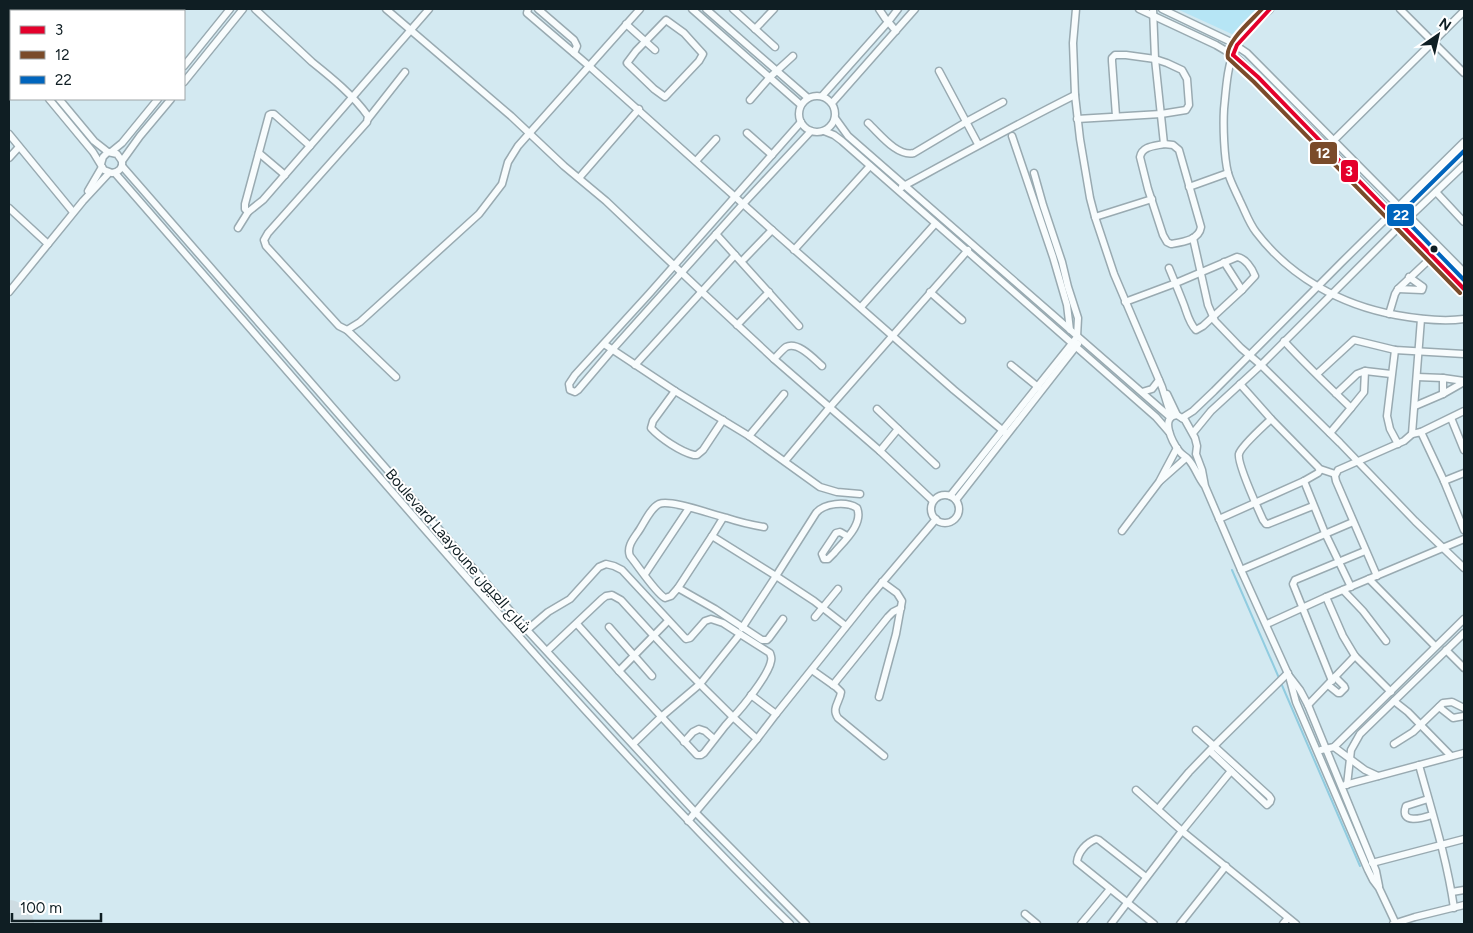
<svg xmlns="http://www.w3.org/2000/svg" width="1473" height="933" viewBox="0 0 1473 933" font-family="Figtree,Cairo,sans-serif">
<rect width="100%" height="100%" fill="#d3e9f1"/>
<path fill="#b6e5f5" d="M1177 9H1259L1234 35Z"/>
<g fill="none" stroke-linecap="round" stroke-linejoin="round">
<g stroke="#91cce0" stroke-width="2">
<path d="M1232 570 1279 678"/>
<path d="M1281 683 1360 866"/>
</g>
<path stroke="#cedce2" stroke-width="40" d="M9 920 14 924"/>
<g stroke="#99aab1" stroke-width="9">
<g id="minor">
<path d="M255 9C274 27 293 44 312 62 332 78 353 95 368 116L367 122 268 233 264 240 266 246 339 326 347 330 360 322 479 214 502 184 508 162 518 146 640 9"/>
<path d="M386 9 511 116 564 166 606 201 702 292 774 359 880 451 933 501"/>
<path d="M528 9 527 13 589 66 772 230 954 390 1007 434"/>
<path d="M538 9 574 40 577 46 574 53"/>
<path d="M692 9 801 105"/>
<path d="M706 9 808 98"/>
<path d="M733 9 775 47"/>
<path d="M879 9 885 18 896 31"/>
<path d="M1076 9 1073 43 1075 95 1080 139 1090 198 1095 217 1114 274 1162 387 1171 416"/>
<path d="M1139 9 1216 45 1233 55 1241 62 1327 147 1464 289"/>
<path d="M1153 9 1155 59 1164 144"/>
<path d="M1162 9 1229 41 1247 53 1464 272"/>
<path d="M1270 9C1258 21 1243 34 1235 49 1227 66 1226 90 1224 109 1223 126 1224 157 1228 173 1231 183 1236 192 1240 201 1245 211 1249 223 1256 232 1290 277 1341 305 1396 315 1418 319 1442 322 1464 319"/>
<path d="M1400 9 1464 73"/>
<path d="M666 20 684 33 703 54 699 61 665 97 654 89 627 63 636 51Z"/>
<path d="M626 24 655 50"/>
<path d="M755 29 774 9"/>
<path d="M9 38 11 41"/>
<path d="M9 51 11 54"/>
<path d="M184 66 230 9"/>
<path d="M939 71 978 144"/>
<path d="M184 82 243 9"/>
<circle cx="817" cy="114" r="18"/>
<path d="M822 96 888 22 898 9"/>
<path d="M49 99 93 152 104 170 112 173C119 172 123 168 122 161L117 154 108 152 103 157 101 164"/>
<path d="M59 99 94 141 108 152"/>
<path d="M750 100 770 77 793 56"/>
<path d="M832 103 915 9"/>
<path d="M835 118 848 136 1170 417"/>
<path d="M368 119 405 72"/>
<path d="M1077 119 1161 114 1186 110 1189 105 1187 79 1182 70 1167 63 1155 59 1126 55H1115L1112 58V61L1116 116"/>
<path d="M801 122 649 294 575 375 569 384 570 390 575 392 578 390 612 350 743 204 811 131"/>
<path d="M868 123C880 134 897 157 914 153L966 122 1003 102"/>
<path d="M824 131 834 135 842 141 1156 417 1169 432"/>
<path d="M747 133 772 155"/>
<path d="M9 134 73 212"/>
<path d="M1012 136 1053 257 1067 305 1070 330"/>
<path d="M1164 144 1173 145 1179 150 1201 227C1199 240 1183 242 1171 244L1167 242 1163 235 1148 189 1140 157C1142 146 1155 146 1164 144Z"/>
<path d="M1327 147 1464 11"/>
<path d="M111 152 122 143 158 99"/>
<path d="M259 153 285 175"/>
<path d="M9 158 19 147"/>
<path d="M122 161 140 136 171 99"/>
<path d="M696 161 716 139"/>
<path d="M122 166 527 630 696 813 806 924"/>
<path d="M115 173C206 278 297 383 388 487 518 637 649 785 790 924"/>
<path d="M579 178 639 109"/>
<path d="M902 187C959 156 1017 124 1075 95"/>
<path d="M1189 187 1228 173"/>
<path d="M88 191 102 167"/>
<path d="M1436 192 1464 222"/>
<path d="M9 208 48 244"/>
<path d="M248 212 245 209V204L269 115 271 114H274L310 146"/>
<path d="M1095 217 1152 199"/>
<path d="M238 228 248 212 263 200 429 9"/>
<path d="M716 234 799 326"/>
<path d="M1193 238 1208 305 1215 321 1241 348 1261 365 1340 443 1415 521 1464 568"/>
<path d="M794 250 870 166"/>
<path d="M744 259 772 230"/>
<path d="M1224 262 1242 290"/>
<path d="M1398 289 1422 290 1423 287 1409 277"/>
<path d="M9 292 83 201 109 173"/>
<path d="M930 292 962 320"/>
<path d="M1125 302 1176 283 1237 257C1245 258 1252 268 1255 276L1242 290 1203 326 1196 330C1189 323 1187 313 1184 305 1179 292 1174 280 1169 268"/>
<path d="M861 307 935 224"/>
<path d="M1389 314 1395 294 1398 289 1432 257"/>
<path d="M737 325 769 292"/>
<path d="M347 330 396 377"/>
<path d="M1284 341C1305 364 1328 386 1351 408L1364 392 1365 371 1357 374 1336 394"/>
<path d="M604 344 675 391 749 436 820 487 837 492 860 494"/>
<path d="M1395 350 1387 416 1390 429 1398 444"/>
<path d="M774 359C778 355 782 350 786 347 798 341 814 359 822 366"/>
<path d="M635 365 735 255"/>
<path d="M1011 365 1038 387"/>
<path d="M1365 371 1391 374"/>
<path d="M1317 374 1354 340 1395 350 1464 354"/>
<path d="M1417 377 1443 378 1464 381"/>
<path d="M1443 378V394"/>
<path d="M675 391 653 421 651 428C660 438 681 452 694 455H697L703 450 723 420"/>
<path d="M1142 392 1152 389 1159 380"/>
<path d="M1167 394 1177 415"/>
<path d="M1415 406 1443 394 1464 382"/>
<path d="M877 409 936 465"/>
<path d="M1182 418 1193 411 1214 391 1342 262 1464 142"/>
<path d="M1451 418 1464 450"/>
<path d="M1271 419C1264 426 1241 446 1239 454 1237 463 1258 509 1263 520L1266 524H1268L1313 506"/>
<path d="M1421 432 1464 411"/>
<path d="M1193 433 1211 411 1261 365 1401 225 1464 165"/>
<path d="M1330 433 1351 408"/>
<path d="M1412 434 1421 319"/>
<path d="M749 436 784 394"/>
<path d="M880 451 898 429"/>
<path d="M785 461 830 407 968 250"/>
<path d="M1320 469 1335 474"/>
<path d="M1464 473 1444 481 1464 530"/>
<path d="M1160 481 1186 458"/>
<path d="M1304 481 1325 533 1351 587"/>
<path d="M1205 486C1198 478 1195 466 1188 459 1185 456 1182 455 1179 451 1173 443 1159 417 1177 415L1185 420 1195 438 1197 446 1196 454 1202 470 1205 486 1241 570 1289 676 1296 702 1368 870 1373 880 1379 888 1396 924"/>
<circle cx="945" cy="509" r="14"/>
<path d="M950 496 1077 337 1078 318 1068 287 1062 262 1043 205 1034 173"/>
<path d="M956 500 1078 344"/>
<path d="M723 518 712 536 776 576 816 513C824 503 846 501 857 508 864 524 843 542 834 553L828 559H824L822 554 836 533 840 532 847 536"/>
<path d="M1219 519 1304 481 1318 473 1320 470 1318 467 1271 419 1240 384"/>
<path d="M764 527C752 525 739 522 727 518 713 515 671 499 659 504 651 508 645 521 640 529 635 537 626 546 630 556 639 567 655 592 665 598L671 596 678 588 715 609 762 640H767L769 638 783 619"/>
<path d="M1122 531 1159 482 1177 448"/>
<path d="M1241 570 1353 522"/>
<path d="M645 574 689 508"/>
<path d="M1377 576 1336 481 1335 476 1338 470 1404 441 1412 434 1421 432 1444 481"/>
<path d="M1369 579 1435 646"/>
<path d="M678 588 712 536"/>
<path d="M1343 590 1363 611 1386 641"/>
<path d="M1326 597 1343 636 1355 656 1391 692"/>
<path d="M815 617 838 589"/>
<path d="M577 624 619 671 697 755H701L704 753 725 726 733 717 757 739"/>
<path d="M1267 624 1326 597 1464 539"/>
<path d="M609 627 652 676"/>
<path d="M742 628 776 576 814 601 846 626"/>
<path d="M527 630 548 612 570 599 599 567 606 564 614 566 622 570 686 639 690 638 705 621 711 619 723 623 740 634"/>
<path d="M1446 650 1464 668"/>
<path d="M547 651 602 599 606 596 612 595 621 600C657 640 694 679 733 717 743 707 769 674 771 661 772 657 771 657 770 653L740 634 700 684 661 717 633 744"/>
<path d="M812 670 836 687 841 692C840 702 831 708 838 718L884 756"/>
<path d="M619 671 668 621"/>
<path d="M1290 677 1300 690 1308 705 1376 871 1379 886"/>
<path d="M1332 681 1293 584 1295 580 1365 551"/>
<path d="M833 685 888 617 893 612 901 608"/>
<path d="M1328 685 1338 693H1340L1345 688 1344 686 1335 677"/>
<path d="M751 695 776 714"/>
<path d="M879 697 896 634 902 601 897 593 882 582"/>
<path d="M1394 701 1408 712 1451 756"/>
<path d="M1308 705 1355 656"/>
<path d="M1439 707 1453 718 1464 716"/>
<path d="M684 742 693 732 699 729 705 731 714 739"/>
<path d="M1394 744 1413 732 1443 703 1452 702 1464 708"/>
<path d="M1334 747 1365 770 1378 776"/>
<path d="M1321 750 1334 747 1464 619"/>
<path d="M1210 751 1267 805 1270 802 1271 799 1269 796 1214 746 1288 673"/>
<path d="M1419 765C1432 812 1447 859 1454 908"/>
<path d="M1345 785 1464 753"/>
<path d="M1347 785 1351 750 1360 734 1464 633"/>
<path d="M1136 790 1182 831 1296 924"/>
<path d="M1428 799 1406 806C1399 825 1423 818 1432 815"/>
<path d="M1158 809 1189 772 1214 746 1196 730"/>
<path d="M688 821 757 739 776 714 869 598 936 519"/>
<path d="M1372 863 1464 839"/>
<path d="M1146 877 1099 840 1096 839C1086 843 1078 852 1077 862L1154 924"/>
<path d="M1452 892 1464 890"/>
<path d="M1025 914 1037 924"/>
<path d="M1081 924 1110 889"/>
<path d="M1111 924 1182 831 1231 771"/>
<path d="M1180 924 1226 866"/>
<path d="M1283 924 1288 918"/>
<path d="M1393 924 1415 917 1464 905"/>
</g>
</g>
<use href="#minor" stroke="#f8fcfd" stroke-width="6"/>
<g stroke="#fff" stroke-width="8">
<g id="bus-1">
<path d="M1233 55 1258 77 1464 289"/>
<path d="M1233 55 1237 45 1270 9"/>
</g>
</g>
<g stroke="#fff" stroke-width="8">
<path id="bus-2" d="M1262 9C1252 20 1224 43 1228 58L1254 82 1460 293"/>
</g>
<g stroke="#fff" stroke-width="8">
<path id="bus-3" d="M1464 151 1400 214 1464 280"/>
</g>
<use href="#bus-1" stroke="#e4002b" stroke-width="4"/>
<use href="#bus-2" stroke="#7a4b2a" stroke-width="4"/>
<use href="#bus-3" stroke="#0065bd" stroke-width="4"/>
</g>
<circle fill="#0f1e23" stroke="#fff" stroke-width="2" cx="1434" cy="249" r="4.5"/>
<g text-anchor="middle" stroke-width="4" stroke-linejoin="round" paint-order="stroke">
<g font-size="15" fill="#0f1e23" stroke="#fff">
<text transform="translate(458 551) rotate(49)" y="5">Boulevard Laayoune شارع العيون</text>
</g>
</g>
<g stroke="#fff" stroke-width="2">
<rect x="1309" y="141" width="29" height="24" rx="5" fill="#7a4b2a"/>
<rect x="1340" y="159" width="19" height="24" rx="5" fill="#e4002b"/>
<rect x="1386" y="203" width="29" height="24" rx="5" fill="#0065bd"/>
</g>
<g font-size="14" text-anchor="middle" font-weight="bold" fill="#fff">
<text x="1323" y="158">12</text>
<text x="1349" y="176">3</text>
<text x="1401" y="220">22</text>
</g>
<rect width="1473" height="933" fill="none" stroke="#0f1e23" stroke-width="20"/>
<rect x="10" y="10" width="175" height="90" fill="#ffffff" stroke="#9fa5a7"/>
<rect x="20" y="26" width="25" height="8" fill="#e4002b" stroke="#9fa5a7"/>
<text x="55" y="35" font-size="15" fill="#0f1e23">3</text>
<rect x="20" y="51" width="25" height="8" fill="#7a4b2a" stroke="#9fa5a7"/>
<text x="55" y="60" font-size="15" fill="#0f1e23">12</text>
<rect x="20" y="76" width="25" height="8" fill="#0065bd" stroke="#9fa5a7"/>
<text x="55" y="85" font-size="15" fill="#0f1e23">22</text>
<g transform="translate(1438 35) rotate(34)" stroke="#ffffff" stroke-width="4" paint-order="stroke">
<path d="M0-4L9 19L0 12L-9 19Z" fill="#0f1e23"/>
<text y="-8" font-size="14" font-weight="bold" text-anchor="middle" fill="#0f1e23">N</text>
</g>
<path d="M12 913v8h89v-8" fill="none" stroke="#0f1e23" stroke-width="2.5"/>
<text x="20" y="913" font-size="15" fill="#0f1e23" stroke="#ffffff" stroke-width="4" paint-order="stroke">100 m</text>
</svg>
